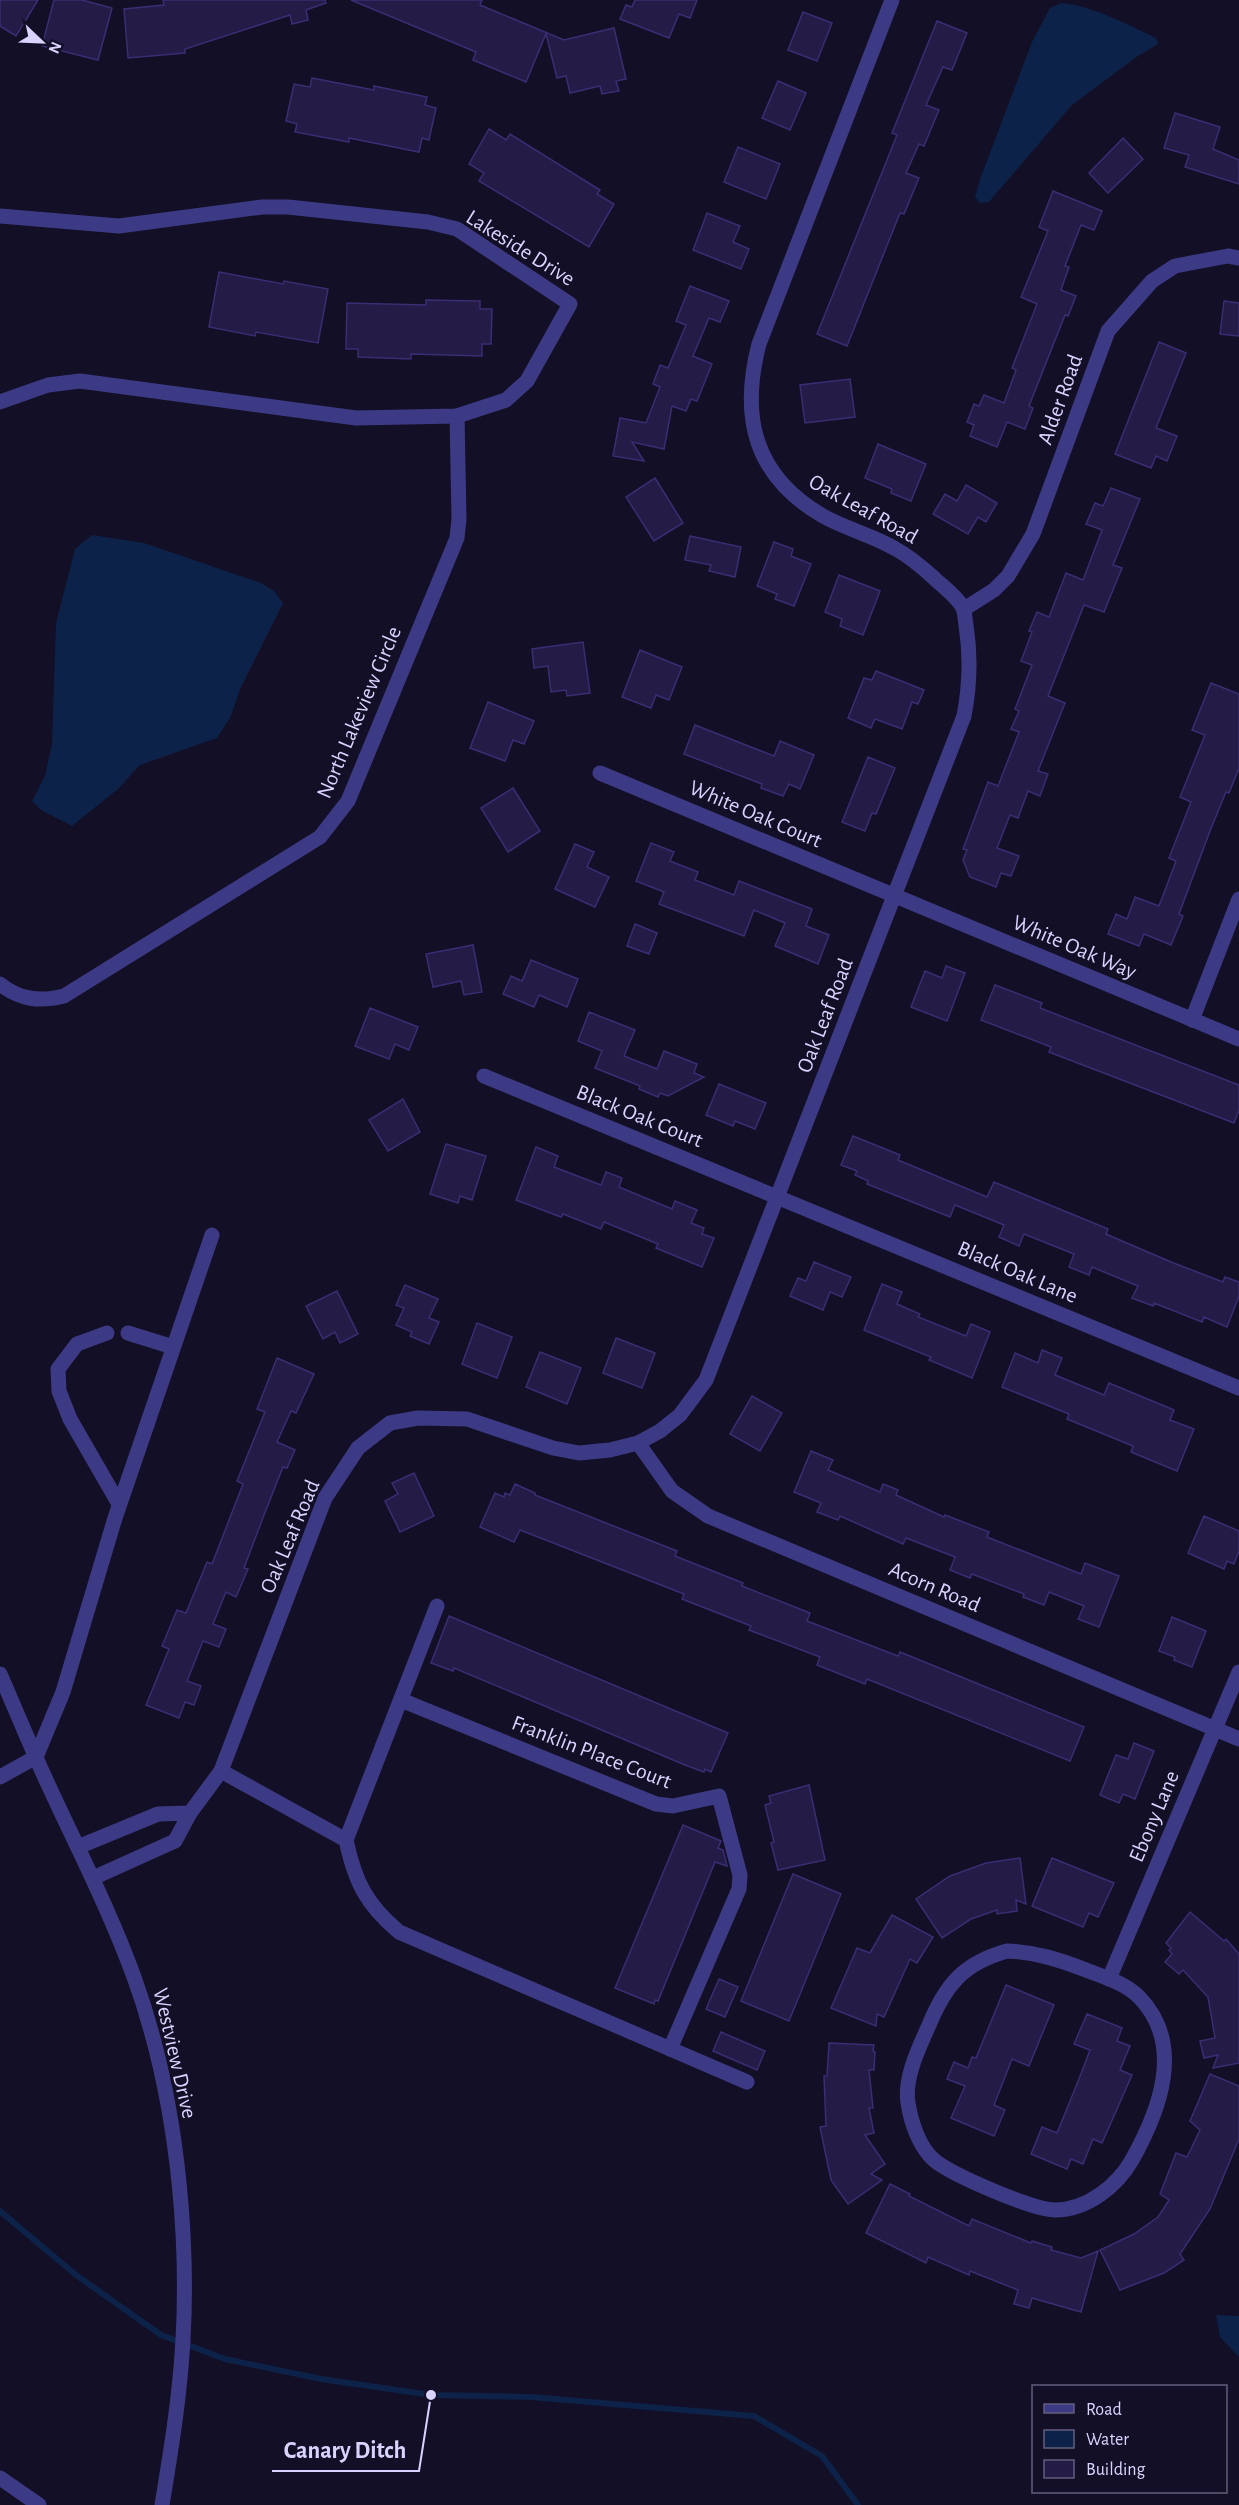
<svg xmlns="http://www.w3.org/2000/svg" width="1239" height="2505" viewBox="0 0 1239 2505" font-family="'Alegreya Sans',sans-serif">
<rect width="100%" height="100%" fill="#130f26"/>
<g fill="#0c2248">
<path d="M1061 3C1094 6 1126 24 1156 38L1158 44 1138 56 1072 105 989 202 980 203 975 197 980 179 1032 42 1050 8Z"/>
<path d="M92 535 144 543 261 583 274 591 283 603 241 687 231 716 217 738 140 765 118 789 72 826 41 810 32 801 45 776 52 744 56 623 75 549Z"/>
<path d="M1216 2315 1239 2316V2357L1220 2337Z"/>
</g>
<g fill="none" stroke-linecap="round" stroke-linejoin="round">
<path stroke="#0c2248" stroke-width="6" d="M0 2211 76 2275 161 2335 225 2359 321 2379 431 2395 531 2397 754 2416 822 2456 858 2505"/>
</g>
<g fill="#241b47" stroke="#3b2d73" stroke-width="1.5">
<path d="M0 0H38L16 36 0 26Z"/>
<path d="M54 0H82L112 8 98 60 42 46Z"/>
<path d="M163 0H325L326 3 306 10 308 20 292 24 290 15 185 49V53L128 58 124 9 164 5Z"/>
<path d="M351 0H482L480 5 564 40 614 28 626 79 616 81 619 91 602 94 600 86 570 93 566 76 557 78 546 34 526 82 473 60 476 52Z"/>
<path d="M635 0H697L690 18 679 14 669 38 620 19 626 5 632 7Z"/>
<path d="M803 12 832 23 817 61 788 50Z"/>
<path d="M937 21 967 33 952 70 943 67 926 105 939 110 924 146 919 144 906 173 919 178 904 214 900 213 847 346 817 334 897 135 892 133Z"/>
<path d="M312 78 374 90V86L427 97 425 105 436 108 429 140 422 138 419 152 349 138V142L295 132 297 124 286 121 294 84 310 87Z"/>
<path d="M778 81 806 93 790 130 762 118Z"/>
<path d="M1175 113 1220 127 1213 149 1239 160V184L1185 167 1189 155 1164 148Z"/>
<path d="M489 129 506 140 510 134 600 190 597 194 614 204 589 247 479 181 484 173 469 164Z"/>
<path d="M1123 138 1143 159 1108 193 1089 173Z"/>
<path d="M738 147 780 164 766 199 724 182Z"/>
<path d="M1053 191 1102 211 1094 230 1081 225 1065 266 1069 267 1061 290 1076 296 1068 316 1065 315 1029 406 1033 408 1025 429 1007 422 997 447 970 436 974 425 967 422 974 404 979 406 984 395 1004 403 1016 370 1012 368 1037 304 1021 297 1048 231 1039 227Z"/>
<path d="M707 213 740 226 733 242 749 249 741 269 693 250Z"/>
<path d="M219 272 283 284 284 281 328 289 318 343 256 332 255 336 209 327Z"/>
<path d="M690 286 729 301 720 322 709 318 693 356 712 364 697 401 691 399 686 411 672 406 664 449 632 442 644 461 613 456 620 418 646 423 660 387 653 384 660 365 668 368 686 325 676 321Z"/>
<path d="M426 300 480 301V309H492L491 344H482V356L411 354V359L358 357V349H346L347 303 426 305Z"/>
<path d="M1224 301 1239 303V336L1220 334Z"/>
<path d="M1159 342 1186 353 1156 428 1177 436 1167 461 1156 456 1151 468 1115 454Z"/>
<path d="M850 379 855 417 805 423 800 385Z"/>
<path d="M878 444 926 464 911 501 891 493 892 489 865 478Z"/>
<path d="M655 478 683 523 654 541 626 497Z"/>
<path d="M966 485 997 503 986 522 978 517 968 534 933 514 945 494 957 501Z"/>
<path d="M1111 488 1140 499 1113 565 1122 568 1104 612 1084 605 1048 696 1065 703 1038 771 1048 774 1040 796 1028 791 1018 818 1010 815 997 848 1019 856 1011 876 1001 873 996 887 970 877 963 860 967 850 963 849 988 782 998 786 1019 732 1011 729 1019 711 1015 709 1032 665 1021 661 1032 632 1029 631 1037 612 1049 617 1066 573 1083 580 1102 530 1086 524 1095 503 1103 506Z"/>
<path d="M690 536 741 547 735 577 709 571 711 565 685 560Z"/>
<path d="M774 542 793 549 791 556 811 564 794 606 775 599 777 594 757 586Z"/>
<path d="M839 575 880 591 863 635 840 626 842 619 825 612Z"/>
<path d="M583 642 590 693 567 696 566 690 551 692 548 666 534 668 532 649Z"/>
<path d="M640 650 682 667 669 700 656 695 651 708 622 697Z"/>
<path d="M876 671 924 690 918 704 912 702 902 729 875 719 871 728 848 718 864 678 872 680Z"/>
<path d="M1211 683 1239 694V768L1229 793 1226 792 1210 831 1179 914 1183 916 1171 945 1144 934 1139 946 1108 934 1116 914 1127 919 1135 897 1159 906 1176 861 1169 858 1191 802 1180 797 1205 735 1192 730Z"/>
<path d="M488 702 534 721 524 744 513 740 505 761 470 748Z"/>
<path d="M695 725 774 756 780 741 814 755 800 789 789 784 783 796 761 788 762 784 684 754Z"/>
<path d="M868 757 895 768 876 814 872 813 865 831 842 822Z"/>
<path d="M513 788 540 831 508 852 481 808Z"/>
<path d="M651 843 674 852 670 861 698 872 695 880 734 895 739 881 812 909 806 926 829 935 818 964 775 946 785 923 754 910 744 936 659 904 664 892 636 881Z"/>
<path d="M575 844 594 852 587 867 609 877 595 907 555 889Z"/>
<path d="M635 924 657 933 649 954 627 946Z"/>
<path d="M473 945 482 992 464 995 461 981 433 987 426 954Z"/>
<path d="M531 960 578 979 567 1007 539 995 534 1007 503 994 511 976 522 981Z"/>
<path d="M946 966 965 973 947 1021 911 1007 925 971 942 978Z"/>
<path d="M995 985 1042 1003 1040 1008 1239 1085V1110L1234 1123 1049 1052 1051 1047 981 1020Z"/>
<path d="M370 1008 418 1027 409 1050 395 1044 389 1059 355 1046Z"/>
<path d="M589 1012 635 1030 624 1056 657 1069 664 1051 697 1064 694 1073 704 1077 668 1096 660 1093 658 1097 639 1089 640 1086 595 1068 602 1051 578 1041Z"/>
<path d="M719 1084 766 1103 755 1129 735 1121 733 1126 706 1115Z"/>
<path d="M403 1099 420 1132 388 1151 369 1120Z"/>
<path d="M853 1136 900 1155 898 1160 987 1197 994 1182 1108 1229 1106 1234 1171 1262 1223 1282 1225 1277 1239 1282V1296L1227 1327 1204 1317 1202 1322 1154 1303 1153 1306 1132 1298 1138 1286 1092 1267 1089 1275 1069 1267 1074 1254 1024 1234 1019 1246 999 1237 1004 1225 955 1205 950 1217 867 1184 868 1181 855 1175 857 1171 841 1165Z"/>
<path d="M446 1144 486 1156 472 1200 460 1196 458 1203 430 1194Z"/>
<path d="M536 1147 558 1156 554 1167 601 1185 606 1172 622 1178 619 1187 672 1209 675 1201 697 1210 691 1223 704 1228 702 1234 714 1238 702 1267 656 1248 658 1244 604 1222 601 1229 563 1214 561 1217 516 1200Z"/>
<path d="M814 1262 851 1277 842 1297 830 1292 823 1310 790 1296 798 1278 806 1281Z"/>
<path d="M882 1284 902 1292 897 1304 920 1314 918 1317 966 1336 971 1324 990 1332 972 1378 929 1360 931 1357 864 1330Z"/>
<path d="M405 1285 438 1299 429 1318 439 1322 429 1344 410 1336 412 1332 396 1325 404 1308 396 1305Z"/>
<path d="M337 1291 358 1334 340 1343 335 1332 323 1339 306 1306Z"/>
<path d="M477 1323 512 1337 497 1378 462 1364Z"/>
<path d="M616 1338 655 1353 642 1388 603 1373Z"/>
<path d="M1042 1350 1062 1358 1055 1375 1104 1395 1109 1383 1174 1410 1170 1420 1194 1429 1177 1471 1131 1452 1133 1446 1067 1419 1069 1414 1002 1387 1015 1353 1038 1363Z"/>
<path d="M540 1352 581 1368 567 1404 526 1387Z"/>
<path d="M277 1358 314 1374 296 1413 291 1411 277 1442 295 1450 287 1468 283 1467 264 1515 244 1568 248 1569 236 1597 226 1592 213 1624 226 1629 219 1647 203 1641 187 1681 201 1686 194 1705 185 1702 179 1718 146 1705 169 1649 162 1646 177 1610 186 1613 207 1562 212 1564 243 1484 237 1481 265 1412 257 1409Z"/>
<path d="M752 1396 782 1413 760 1451 730 1434Z"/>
<path d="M811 1451 833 1460 828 1470 880 1492 883 1484 898 1490 896 1495 944 1517 945 1515 989 1532 987 1537 1081 1574 1085 1563 1119 1576 1099 1627 1078 1619 1084 1606 1049 1592 1044 1605 1023 1597 1024 1594 972 1574 970 1578 950 1570 955 1557 906 1538 903 1544 840 1516 838 1520 817 1512 821 1503 794 1492Z"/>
<path d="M414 1473 434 1516 400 1532 385 1501 398 1494 392 1483Z"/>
<path d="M515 1484 535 1493V1495L677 1551 675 1556 743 1583 742 1586 810 1613 807 1621 898 1656 900 1652 1084 1727 1070 1761 867 1679 865 1684 817 1665 820 1657 749 1630 751 1626 682 1599 684 1594 520 1530 514 1542 480 1527 495 1493 504 1497 505 1493 510 1495Z"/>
<path d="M1204 1516 1239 1531V1551L1234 1564 1227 1561 1224 1569 1188 1553Z"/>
<path d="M449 1616 728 1733 711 1772 705 1769 704 1772 685 1765 454 1668 453 1671 431 1663Z"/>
<path d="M1172 1617 1206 1631 1192 1667 1174 1660 1175 1657 1159 1651Z"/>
<path d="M1134 1743 1154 1751 1135 1799 1123 1794 1119 1803 1100 1795 1116 1755 1128 1759Z"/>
<path d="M809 1785 825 1860 778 1870 771 1843 774 1842 765 1805 771 1803 769 1796Z"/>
<path d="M683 1825 721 1841 718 1848 723 1850 727 1866 715 1862 658 2001 655 2000 654 2004 615 1988Z"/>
<path d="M1020 1858 1026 1904 1016 1900 1017 1911 997 1914V1910L971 1919 942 1938 916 1899 950 1876 986 1863Z"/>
<path d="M1052 1858 1114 1883 1098 1917 1089 1913 1083 1927 1032 1906Z"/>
<path d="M793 1874 841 1894 789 2021 741 2001Z"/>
<path d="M1190 1912 1224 1941 1226 1939 1239 1954V2063L1213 2068 1218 2055 1204 2058 1200 2041 1215 2038 1208 1997 1183 1970 1179 1974 1165 1962 1172 1954 1169 1950 1171 1948 1166 1943Z"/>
<path d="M892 1915 933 1937 917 1963 910 1959 884 2017 877 2014 876 2026 831 2008 857 1948 870 1953Z"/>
<path d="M719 1979 738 1987 725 2017 706 2009Z"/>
<path d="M1006 1985 1054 2005 1029 2066 1012 2059 994 2105 1005 2110 994 2136 951 2118 965 2086 947 2079 954 2062 968 2068 972 2057 976 2058Z"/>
<path d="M1087 2014 1122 2028 1117 2041 1130 2046 1120 2070 1132 2075 1102 2143 1093 2139 1083 2164 1071 2159 1067 2169 1031 2154 1042 2127 1057 2133 1079 2079 1090 2050 1074 2044Z"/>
<path d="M721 2032 765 2051 757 2070 713 2051Z"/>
<path d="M829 2043 874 2045 873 2051 875 2052 874 2070H869L873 2108H869L874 2133 865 2135 885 2164 871 2174 882 2180 848 2204 831 2180 820 2127 826 2126 824 2076H827Z"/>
<path d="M1210 2074 1239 2086V2139L1210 2209 1180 2254 1184 2260 1164 2273 1120 2290 1100 2250 1134 2234 1158 2217 1169 2200 1160 2194 1176 2153 1187 2157 1200 2130 1190 2121Z"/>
<path d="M890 2184 910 2194 909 2196 969 2226 972 2219 1031 2243 1032 2241 1052 2247 1051 2250 1081 2258 1098 2251 1081 2312 1032 2298 1029 2308 1014 2304 1018 2290 970 2271 969 2275 928 2257 926 2263 866 2233Z"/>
</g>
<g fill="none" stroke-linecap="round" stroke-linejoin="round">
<g stroke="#3d3a85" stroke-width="15">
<path d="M0 216 119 226 262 207H288L428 222 457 229 570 304 527 381 506 400 457 416 356 418 80 381 48 385 0 402"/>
<path d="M964 609 994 590 1008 576 1033 534 1108 331 1152 281 1175 266 1228 256 1239 258"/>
<path d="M600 773 1239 1039"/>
<path d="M0 984C20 1000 40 1002 64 996L320 837 348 801 457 538 459 519 457 416"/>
<path d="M1192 1020 1239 899"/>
<path d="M484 1076 1239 1388"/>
<path d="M107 1333 77 1344 58 1369 59 1391 70 1419 119 1504"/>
<path d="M128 1333 173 1347"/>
<path d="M638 1443 672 1491 708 1516 1239 1739"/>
<path d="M0 1674C18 1715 34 1755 53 1795 81 1855 111 1914 134 1977 180 2104 194 2264 178 2397 174 2433 168 2469 162 2505"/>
<path d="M401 1700 656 1804 673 1806 719 1796 740 1875 739 1889 670 2049"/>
<path d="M221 1771 346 1840C355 1882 366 1904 399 1932L747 2082"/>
<path d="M0 1777 36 1757 63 1692 115 1518 212 1235"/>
<path d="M346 1840 437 1606"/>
<path d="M78 1847 158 1814 190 1813"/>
<path d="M93 1878 175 1841 190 1813 221 1771 325 1498 358 1448 390 1423 418 1418 467 1419 553 1448 579 1453 610 1450 638 1443 660 1431 680 1415 706 1380 964 716C970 685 971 657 966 625 965 620 965 613 963 608 957 596 943 587 934 578 922 567 909 556 894 548 872 535 846 529 823 516 754 476 740 417 759 344L892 0"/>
<path d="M1007 1951C1036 1952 1060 1960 1086 1970 1104 1977 1125 1983 1139 1997 1185 2044 1160 2110 1132 2160 1117 2186 1087 2210 1055 2210 1033 2210 952 2175 934 2160 919 2147 911 2122 908 2103 904 2077 919 2048 929 2025 946 1984 964 1963 1007 1951Z"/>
<path d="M1109 1979 1239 1672"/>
<path d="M0 2478 39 2505"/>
</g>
</g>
<g text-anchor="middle" stroke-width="6" stroke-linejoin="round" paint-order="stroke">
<g font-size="22" fill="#d9d4ff" stroke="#130f26">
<text transform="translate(521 247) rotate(32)" y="8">Lakeside Drive</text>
<text transform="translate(1059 399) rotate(-70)" y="8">Alder Road</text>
<text transform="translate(864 508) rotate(29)" y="8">Oak Leaf Road</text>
<text transform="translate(358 712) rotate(-67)" y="8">North Lakeview Circle</text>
<text transform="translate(756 813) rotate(23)" y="8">White Oak Court</text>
<text transform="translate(1075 946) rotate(23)" y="8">White Oak Way</text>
<text transform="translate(824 1015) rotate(-69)" y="8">Oak Leaf Road</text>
<text transform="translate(640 1115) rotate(22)" y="8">Black Oak Court</text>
<text transform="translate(1018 1271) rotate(23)" y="8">Black Oak Lane</text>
<text transform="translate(289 1536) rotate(-67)" y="8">Oak Leaf Road</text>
<text transform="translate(935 1586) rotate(23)" y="8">Acorn Road</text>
<text transform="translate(592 1751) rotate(21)" y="8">Franklin Place Court</text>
<text transform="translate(1153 1816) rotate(-67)" y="8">Ebony Lane</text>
<text transform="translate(176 2053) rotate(77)" y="8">Westview Drive</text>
</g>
</g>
<path fill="none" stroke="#d9d4ff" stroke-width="2" d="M431 2395L419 2471H272"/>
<circle fill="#d9d4ff" stroke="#130f26" stroke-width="2" cx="431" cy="2395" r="6"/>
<g font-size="24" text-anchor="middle" font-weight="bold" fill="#d9d4ff" stroke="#130f26" stroke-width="6" stroke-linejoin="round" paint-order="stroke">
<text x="345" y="2458">Canary Ditch</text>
</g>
<rect x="1032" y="2385" width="195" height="108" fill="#130f26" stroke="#625e7d" stroke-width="1.5"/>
<rect x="1044" y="2404" width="30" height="9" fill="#3d3a85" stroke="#625e7d" stroke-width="1.5"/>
<text x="1086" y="2415" font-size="18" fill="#d9d4ff">Road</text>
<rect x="1044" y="2430" width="30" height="18" fill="#0c2248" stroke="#625e7d" stroke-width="1.5"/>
<text x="1086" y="2445" font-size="18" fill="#d9d4ff">Water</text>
<rect x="1044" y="2460" width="30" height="18" fill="#241b47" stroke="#625e7d" stroke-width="1.5"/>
<text x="1086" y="2475" font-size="18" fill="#d9d4ff">Building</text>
<g transform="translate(42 42) rotate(113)" stroke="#130f26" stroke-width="4.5" paint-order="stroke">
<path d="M0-4.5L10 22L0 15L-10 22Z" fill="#d9d4ff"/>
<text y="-9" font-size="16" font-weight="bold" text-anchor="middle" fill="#d9d4ff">N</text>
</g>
</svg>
